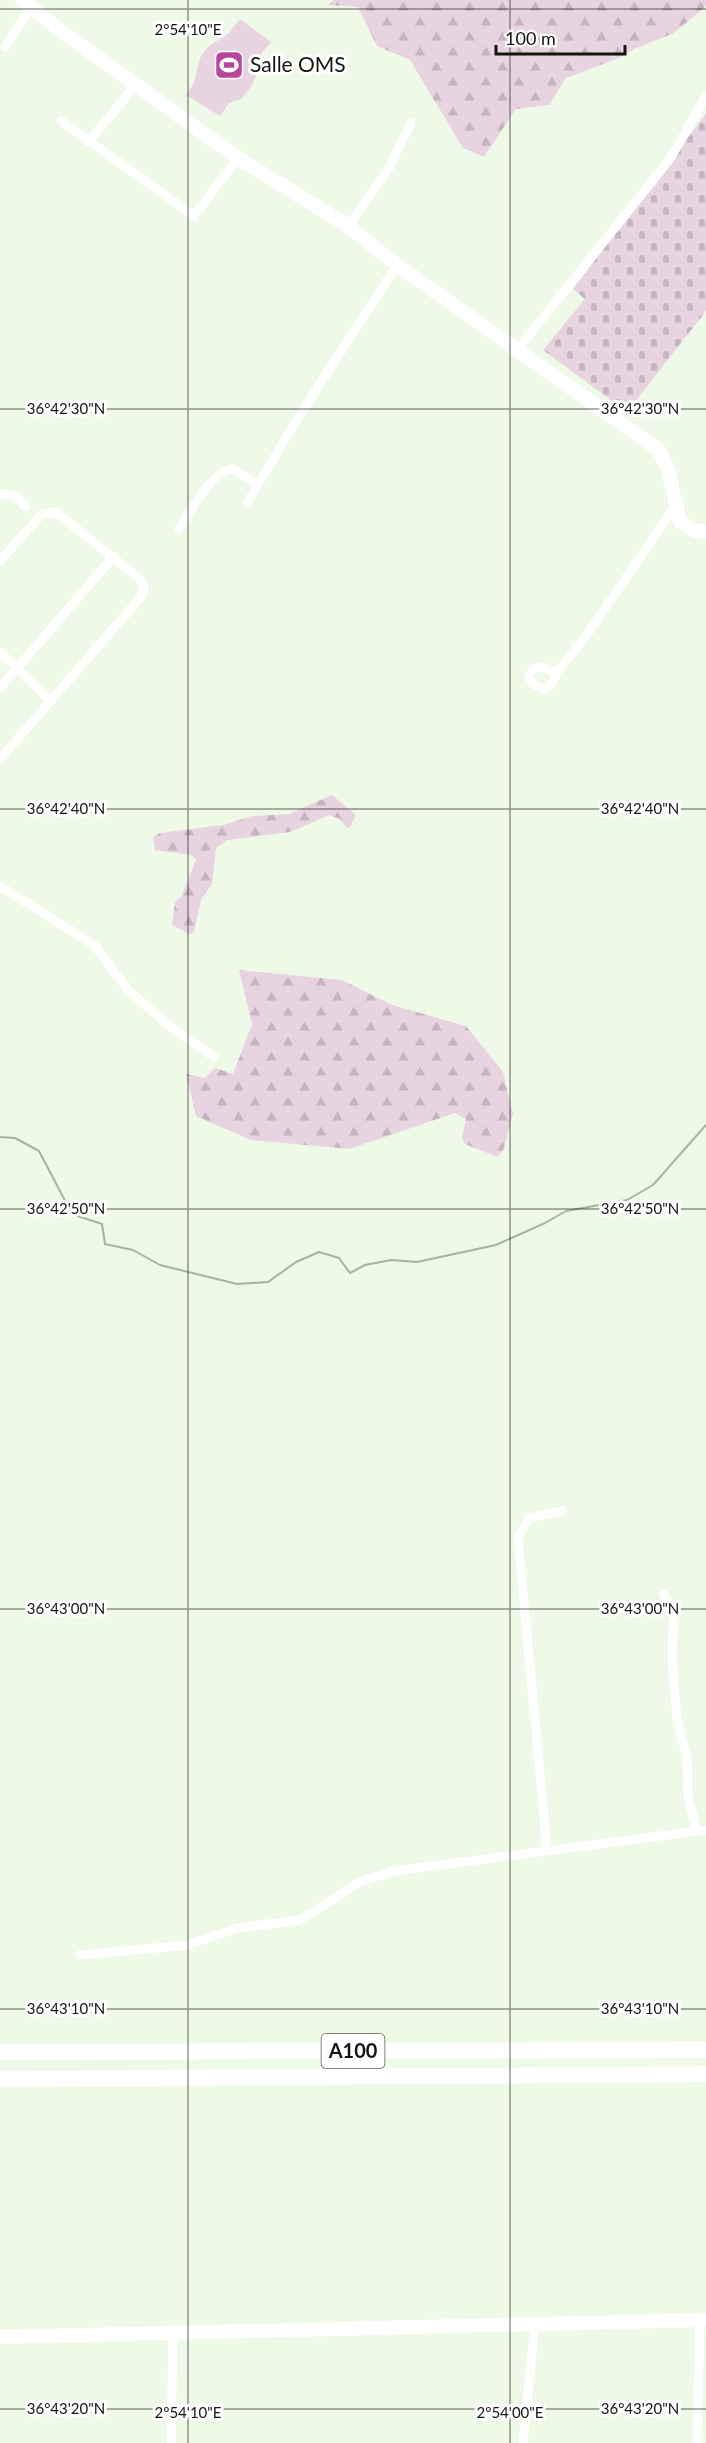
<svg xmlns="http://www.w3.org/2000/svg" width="706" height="2443" viewBox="0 0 706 2443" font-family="Lato,sans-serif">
<defs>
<pattern id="forest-firs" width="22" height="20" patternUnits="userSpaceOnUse" patternTransform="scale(1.5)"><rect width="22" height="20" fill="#e8d3e1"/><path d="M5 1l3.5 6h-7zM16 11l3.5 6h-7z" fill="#c6b4c0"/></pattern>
<pattern id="cemetery-stones" width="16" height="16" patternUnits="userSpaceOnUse" patternTransform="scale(1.5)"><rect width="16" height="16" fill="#e8d3e1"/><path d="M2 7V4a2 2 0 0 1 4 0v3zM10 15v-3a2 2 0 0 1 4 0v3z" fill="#c6b4c0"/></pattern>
</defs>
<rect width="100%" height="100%" fill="#eef9e7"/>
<path fill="#e8d3e1" d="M240 19 271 42 262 53 258 72 251 87 241 99 229 103 220 116 186 95 194 83 200 58 208 47 229 33Z"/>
<g fill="url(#forest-firs)">
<path d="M333 0H706V6L674 33 636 48 619 58 566 78 549 105 516 109 484 157 463 148 410 60 377 46 358 7 328 5Z"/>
<path d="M332 795 356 815 350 827 347 828 340 819 329 815 290 832 227 840 216 848 212 884 201 900 194 932 190 934 172 925 175 902 181 897 196 860 192 855 155 850 153 837 160 833 223 825 252 816 289 814Z"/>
<path d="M239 970 342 980 392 1005 466 1026 503 1072 513 1114 503 1151 497 1157 465 1144 462 1138 466 1119 455 1113 349 1149 251 1140 196 1116 186 1074 205 1078 215 1068 233 1074 252 1024Z"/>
</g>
<path fill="url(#cemetery-stones)" d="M706 114V311L627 412 543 350 585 299 573 289Z"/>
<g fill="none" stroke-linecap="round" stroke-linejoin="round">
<path stroke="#a4b69a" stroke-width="2" d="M0 1137 15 1138 39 1151 72 1214 102 1224 105 1244 133 1250 160 1265 237 1284 268 1282 296 1262 319 1252 339 1258 350 1273 365 1265 391 1260 417 1262 496 1245 545 1223 566 1211 627 1200 653 1185 706 1125"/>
<g stroke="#fff" stroke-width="9">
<path d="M5 47 31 8"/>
<path d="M61 121 194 216 238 158"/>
<path d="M88 142 136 85"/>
<path d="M348 226 388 170 411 123"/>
<path d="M518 349 670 159 706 96"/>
<path d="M0 494 16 496 26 507"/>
<path d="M247 503 296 421 397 265"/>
<path d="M179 529C189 513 212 471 232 469L258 484"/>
<path d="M0 561 41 515 56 512 141 580 144 587 141 597 0 759"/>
<path d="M0 652 51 701"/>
<path d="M543 667 556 673 553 683 545 690 533 684 529 676 533 669Z"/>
<path d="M556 673 584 639 676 505"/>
<path d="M0 688 113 557"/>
<path d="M0 886 94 945 128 990 167 1024 214 1057"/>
<path d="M664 1594 674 1615 672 1655 674 1684 677 1718 687 1758 688 1797 697 1831"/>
<path d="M547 1850 518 1537 529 1518 563 1511"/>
<path d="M80 1955 188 1945 237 1928 300 1920 360 1882 394 1871 706 1830"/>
<path d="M171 2443 173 2334"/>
<path d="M523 2443 535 2323"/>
<path d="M697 2443 700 2320"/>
</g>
<g stroke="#fff" stroke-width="14">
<path d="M22 0 61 31 238 158 348 226 397 265 659 450 668 470 680 521 693 530 706 532"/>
<path d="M0 2337 706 2320"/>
</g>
<g stroke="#fff" stroke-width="16">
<path d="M0 2052 706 2050"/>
<path d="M0 2079 706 2074"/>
</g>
</g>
<path fill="none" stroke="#131610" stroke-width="1.5" stroke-opacity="0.45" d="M188 0V2443M510 0V2443M0 9H706M0 409H706M0 809H706M0 1209H706M0 1609H706M0 2009H706M0 2409H706"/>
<defs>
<g id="stadium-square" transform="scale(1.5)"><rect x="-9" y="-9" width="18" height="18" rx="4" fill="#b8449c" stroke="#fff"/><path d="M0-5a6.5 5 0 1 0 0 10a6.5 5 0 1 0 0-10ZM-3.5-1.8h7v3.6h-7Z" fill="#fff"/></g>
</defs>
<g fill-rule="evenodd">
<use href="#stadium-square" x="229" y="65"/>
</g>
<g text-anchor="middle" stroke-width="6" stroke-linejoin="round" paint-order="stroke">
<rect fill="#fff" stroke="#5a5c58" stroke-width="1.5" x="321.5" y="2034" width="63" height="34" rx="4.5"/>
<g font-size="20" font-weight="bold" fill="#131610">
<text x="353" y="2058">A100</text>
</g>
<g font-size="21" fill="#131610" stroke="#fff" text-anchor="start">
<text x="250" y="72">Salle OMS</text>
</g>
</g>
<g font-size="15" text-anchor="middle" fill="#131610" stroke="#fff" stroke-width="6" stroke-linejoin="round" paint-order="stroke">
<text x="188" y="35">2°54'10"E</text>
<text x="640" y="414">36°42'30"N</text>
<text x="66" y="414">36°42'30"N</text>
<text x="66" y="814">36°42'40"N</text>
<text x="640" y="814">36°42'40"N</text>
<text x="66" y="1214">36°42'50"N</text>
<text x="640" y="1214">36°42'50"N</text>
<text x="66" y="1614">36°43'00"N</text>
<text x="640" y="1614">36°43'00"N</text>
<text x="640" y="2014">36°43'10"N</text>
<text x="66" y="2014">36°43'10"N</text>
<text x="640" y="2414">36°43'20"N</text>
<text x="66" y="2414">36°43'20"N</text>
<text x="188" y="2418">2°54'10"E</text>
<text x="510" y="2418">2°54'00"E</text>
</g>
<path d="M496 45v9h129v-9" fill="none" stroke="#131610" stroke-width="3"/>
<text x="505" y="45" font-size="18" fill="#131610" stroke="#ffffff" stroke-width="4.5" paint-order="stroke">100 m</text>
</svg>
